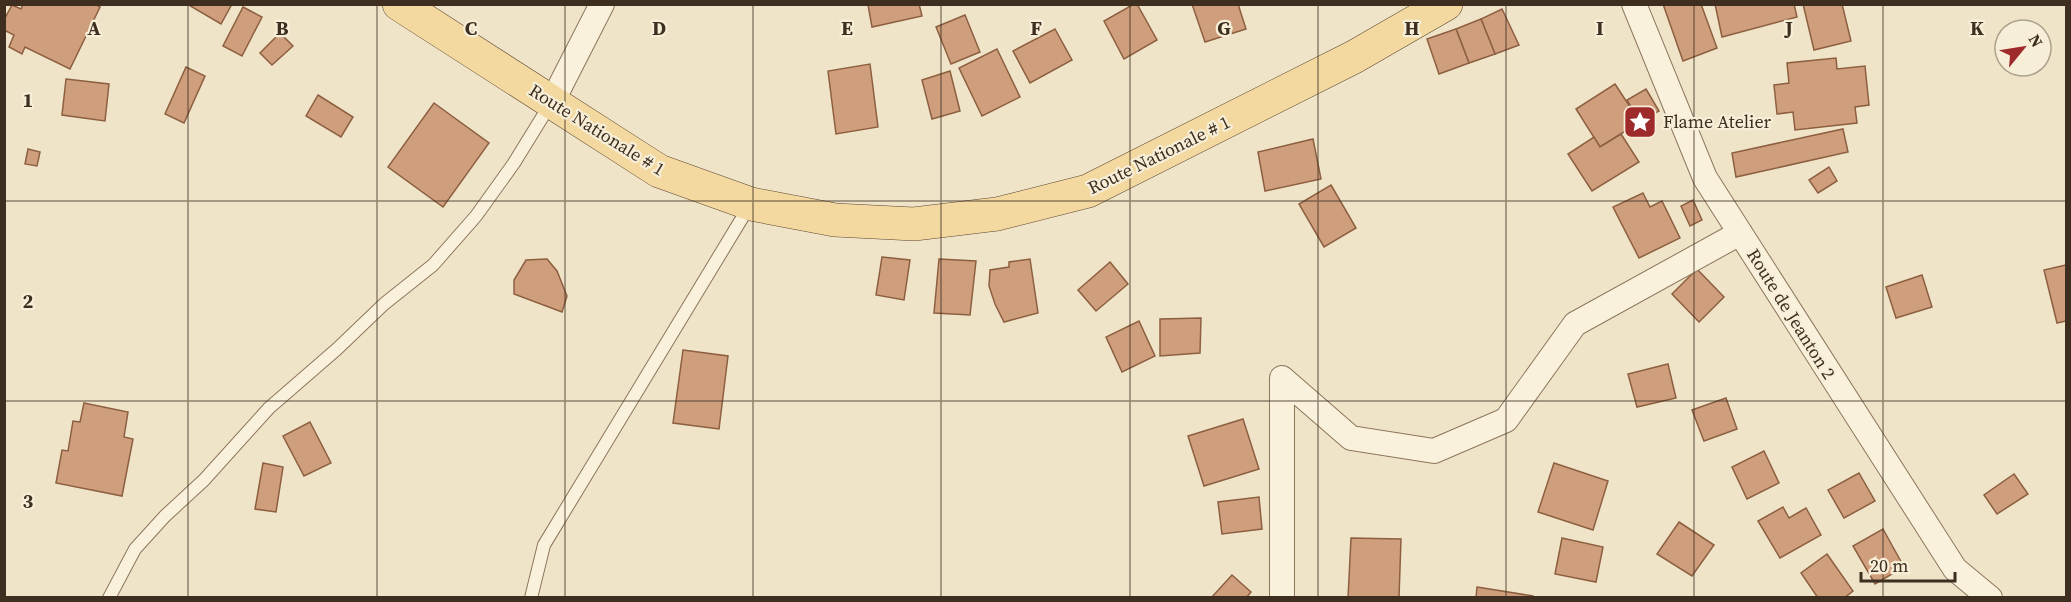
<svg xmlns="http://www.w3.org/2000/svg" width="2071" height="602" viewBox="0 0 2071 602" font-family="'Source Serif 4',serif">
<rect width="100%" height="100%" fill="#f0e4c8"/>
<g fill="#cf9f7d" stroke="#8d5f41" stroke-width="1.5">
<path d="M23 4H95L100 7 70 69 25 47 22 54 9 47 14 35 4 30V20L12 5 21 9Z"/>
<path d="M187 4H232L221 24Z"/>
<path d="M919 4 922 16 872 27 868 5Z"/>
<path d="M1134 4H1137L1157 40 1124 59 1104 21Z"/>
<path d="M1192 4H1238L1246 29 1205 42Z"/>
<path d="M1663 4H1701L1717 48 1683 61Z"/>
<path d="M1715 4H1794L1797 17 1722 37Z"/>
<path d="M1803 4H1842L1851 41 1814 50Z"/>
<path d="M243 7 262 17 242 56 223 46Z"/>
<path d="M1502 9 1519 45 1495 54 1481 19Z"/>
<path d="M965 15 980 52 951 64 936 27Z"/>
<path d="M1481 19 1495 54 1469 63 1456 29Z"/>
<path d="M1055 29 1072 60 1030 83 1013 51Z"/>
<path d="M1456 29 1469 63 1439 74 1427 39Z"/>
<path d="M280 33 293 46 272 65 260 53Z"/>
<path d="M997 49 1020 97 982 116 959 68Z"/>
<path d="M1836 58 1837 69 1865 66 1869 105 1855 107 1857 123 1795 130 1793 112 1777 114 1774 85 1789 83 1787 63Z"/>
<path d="M870 64 878 127 836 134 828 71Z"/>
<path d="M186 67 205 76 184 123 165 114Z"/>
<path d="M950 71 960 111 932 119 922 80Z"/>
<path d="M66 79 109 84 105 121 62 115Z"/>
<path d="M1615 84 1640 122 1600 147 1576 109Z"/>
<path d="M1646 89 1659 111 1640 122 1627 100Z"/>
<path d="M318 95 353 117 341 137 306 116Z"/>
<path d="M434 103 489 143 443 207 388 167Z"/>
<path d="M1843 129 1848 152 1736 177 1732 153Z"/>
<path d="M1621 134 1639 162 1592 191 1568 154 1594 137 1600 147Z"/>
<path d="M1313 139 1321 179 1265 191 1258 152Z"/>
<path d="M28 149 40 152 37 166 25 164Z"/>
<path d="M1829 167 1837 181 1818 193 1809 180Z"/>
<path d="M1331 185 1356 228 1324 247 1299 204Z"/>
<path d="M1643 193 1650 207 1662 201 1680 238 1639 258 1613 207Z"/>
<path d="M1693 200 1702 220 1690 226 1681 206Z"/>
<path d="M882 257 910 260 904 300 876 295Z"/>
<path d="M547 259 557 271 567 296 562 312 514 294V280L526 260Z"/>
<path d="M939 259 976 261 970 315 934 313Z"/>
<path d="M1030 259 1038 313 1004 322 995 304 989 286 990 270 1009 267V262Z"/>
<path d="M1110 262 1128 284 1096 311 1078 290Z"/>
<path d="M2066 265V321L2057 323 2044 270Z"/>
<path d="M1697 269 1724 297 1699 322 1672 294Z"/>
<path d="M1922 275 1932 307 1896 318 1886 287Z"/>
<path d="M1201 318 1200 353 1160 356V319Z"/>
<path d="M1139 321 1155 356 1122 372 1106 337Z"/>
<path d="M683 350 728 356 719 429 673 423Z"/>
<path d="M1668 364 1676 398 1637 407 1628 374Z"/>
<path d="M1726 398 1737 429 1704 441 1692 410Z"/>
<path d="M84 403 128 412 124 437 133 439 122 496 56 483 62 450 68 451 73 421 80 422Z"/>
<path d="M1243 419 1259 469 1204 486 1188 436Z"/>
<path d="M310 422 331 463 304 476 283 436Z"/>
<path d="M1764 451 1779 483 1747 499 1732 467Z"/>
<path d="M263 463 283 467 276 512 255 509Z"/>
<path d="M1554 463 1608 481 1593 530 1538 512Z"/>
<path d="M1859 473 1875 501 1844 518 1828 490Z"/>
<path d="M2014 474 2028 494 1997 514 1984 495Z"/>
<path d="M1259 497 1262 529 1222 534 1218 502Z"/>
<path d="M1783 507 1789 518 1806 508 1821 535 1780 558 1758 521Z"/>
<path d="M1679 522 1714 545 1692 576 1657 554Z"/>
<path d="M1883 529 1904 567 1875 584 1853 546Z"/>
<path d="M1351 538 1401 539 1399 598H1348Z"/>
<path d="M1562 538 1603 547 1596 582 1555 574Z"/>
<path d="M1827 554 1853 591 1844 598H1818L1801 573Z"/>
<path d="M1232 575 1251 592 1246 598H1211Z"/>
<path d="M1477 587 1533 596V598H1476Z"/>
</g>
<g fill="none" stroke-linecap="round" stroke-linejoin="round">
<g stroke="#8d765c" stroke-width="14">
<g id="lane">
<path d="M109 598 135 549 165 516 204 480 269 408 337 349 384 304 433 265 476 216 514 163 551 103"/>
<path d="M531 598 544 545 750 205"/>
</g>
</g>
<g stroke="#8d765c" stroke-width="26">
<g id="street">
<path d="M1634 4 1705 178 1955 569 1990 598"/>
<path d="M552 102 602 4"/>
<path d="M1282 598V378L1351 438 1434 451 1506 420 1575 324 1740 233"/>
</g>
</g>
<g stroke="#5b4430" stroke-width="34">
<path id="primary" d="M399 4 659 171 751 204 835 220 914 224 997 214 1088 191 1354 57 1446 4"/>
</g>
<use href="#lane" stroke="#faf1dc" stroke-width="12"/>
<use href="#street" stroke="#faf1dc" stroke-width="24"/>
<use href="#primary" stroke="#f3d9a0" stroke-width="33"/>
</g>
<path fill="none" stroke="#3d2e20" stroke-width="1.5" stroke-opacity="0.55" d="M188 4V598M377 4V598M565 4V598M753 4V598M941 4V598M1130 4V598M1318 4V598M1506 4V598M1694 4V598M1883 4V598M4 201H2066M4 401H2066"/>
<defs>
<g id="sight-square" transform="scale(1.725)"><rect x="-9" y="-9" width="18" height="18" rx="4" fill="#9e2a2b" stroke="#f7eed8"/><path d="M0-6L1.8-2.2L6-1.7L2.9 1.2L3.7 5.4L0 3.3L-3.7 5.4L-2.9 1.2L-6-1.7L-1.8-2.2Z" fill="#fff"/></g>
</defs>
<g fill-rule="evenodd">
<use href="#sight-square" x="1640" y="122"/>
</g>
<g text-anchor="middle" stroke-width="4.5" stroke-linejoin="round" paint-order="stroke">
<g font-size="18" fill="#3d2e20" stroke="#f7eed8" text-anchor="start">
<text x="1663" y="128">Flame Atelier</text>
</g>
<g font-size="18" fill="#3d2e20" stroke="#f7eed8">
<text transform="translate(597 130) rotate(32)" y="6">Route Nationale # 1</text>
<text transform="translate(1159 155) rotate(-26)" y="6">Route Nationale # 1</text>
<text transform="translate(1791 314) rotate(58)" y="6">Route de Jeanton 2</text>
</g>
</g>
<g font-size="20" text-anchor="middle" font-weight="bold" fill="#3d2e20" stroke="#f7eed8" stroke-width="4.5" stroke-linejoin="round" paint-order="stroke">
<text x="94" y="35">A</text>
<text x="282" y="35">B</text>
<text x="471" y="35">C</text>
<text x="659" y="35">D</text>
<text x="847" y="35">E</text>
<text x="1036" y="35">F</text>
<text x="1224" y="35">G</text>
<text x="1412" y="35">H</text>
<text x="1600" y="35">I</text>
<text x="1789" y="35">J</text>
<text x="1977" y="35">K</text>
<text x="28" y="107">1</text>
<text x="28" y="308">2</text>
<text x="28" y="508">3</text>
</g>
<rect width="2071" height="602" fill="none" stroke="#3d2e20" stroke-width="12"/>
<g transform="translate(2023 48) rotate(60)"><circle r="28" fill="#f7eed8" stroke="#ada18e" stroke-width="1.5"/>
<path d="M0-4.5L10 22L0 15L-10 22Z" fill="#9e2a2b"/>
<text y="-9" font-size="16" font-weight="bold" text-anchor="middle" fill="#3d2e20">N</text>
</g>
<path d="M1861 572v9h94v-9" fill="none" stroke="#3d2e20" stroke-width="3"/>
<text x="1870" y="572" font-size="18" fill="#3d2e20" stroke="#f7eed8" stroke-width="4.5" paint-order="stroke">20 m</text>
</svg>
